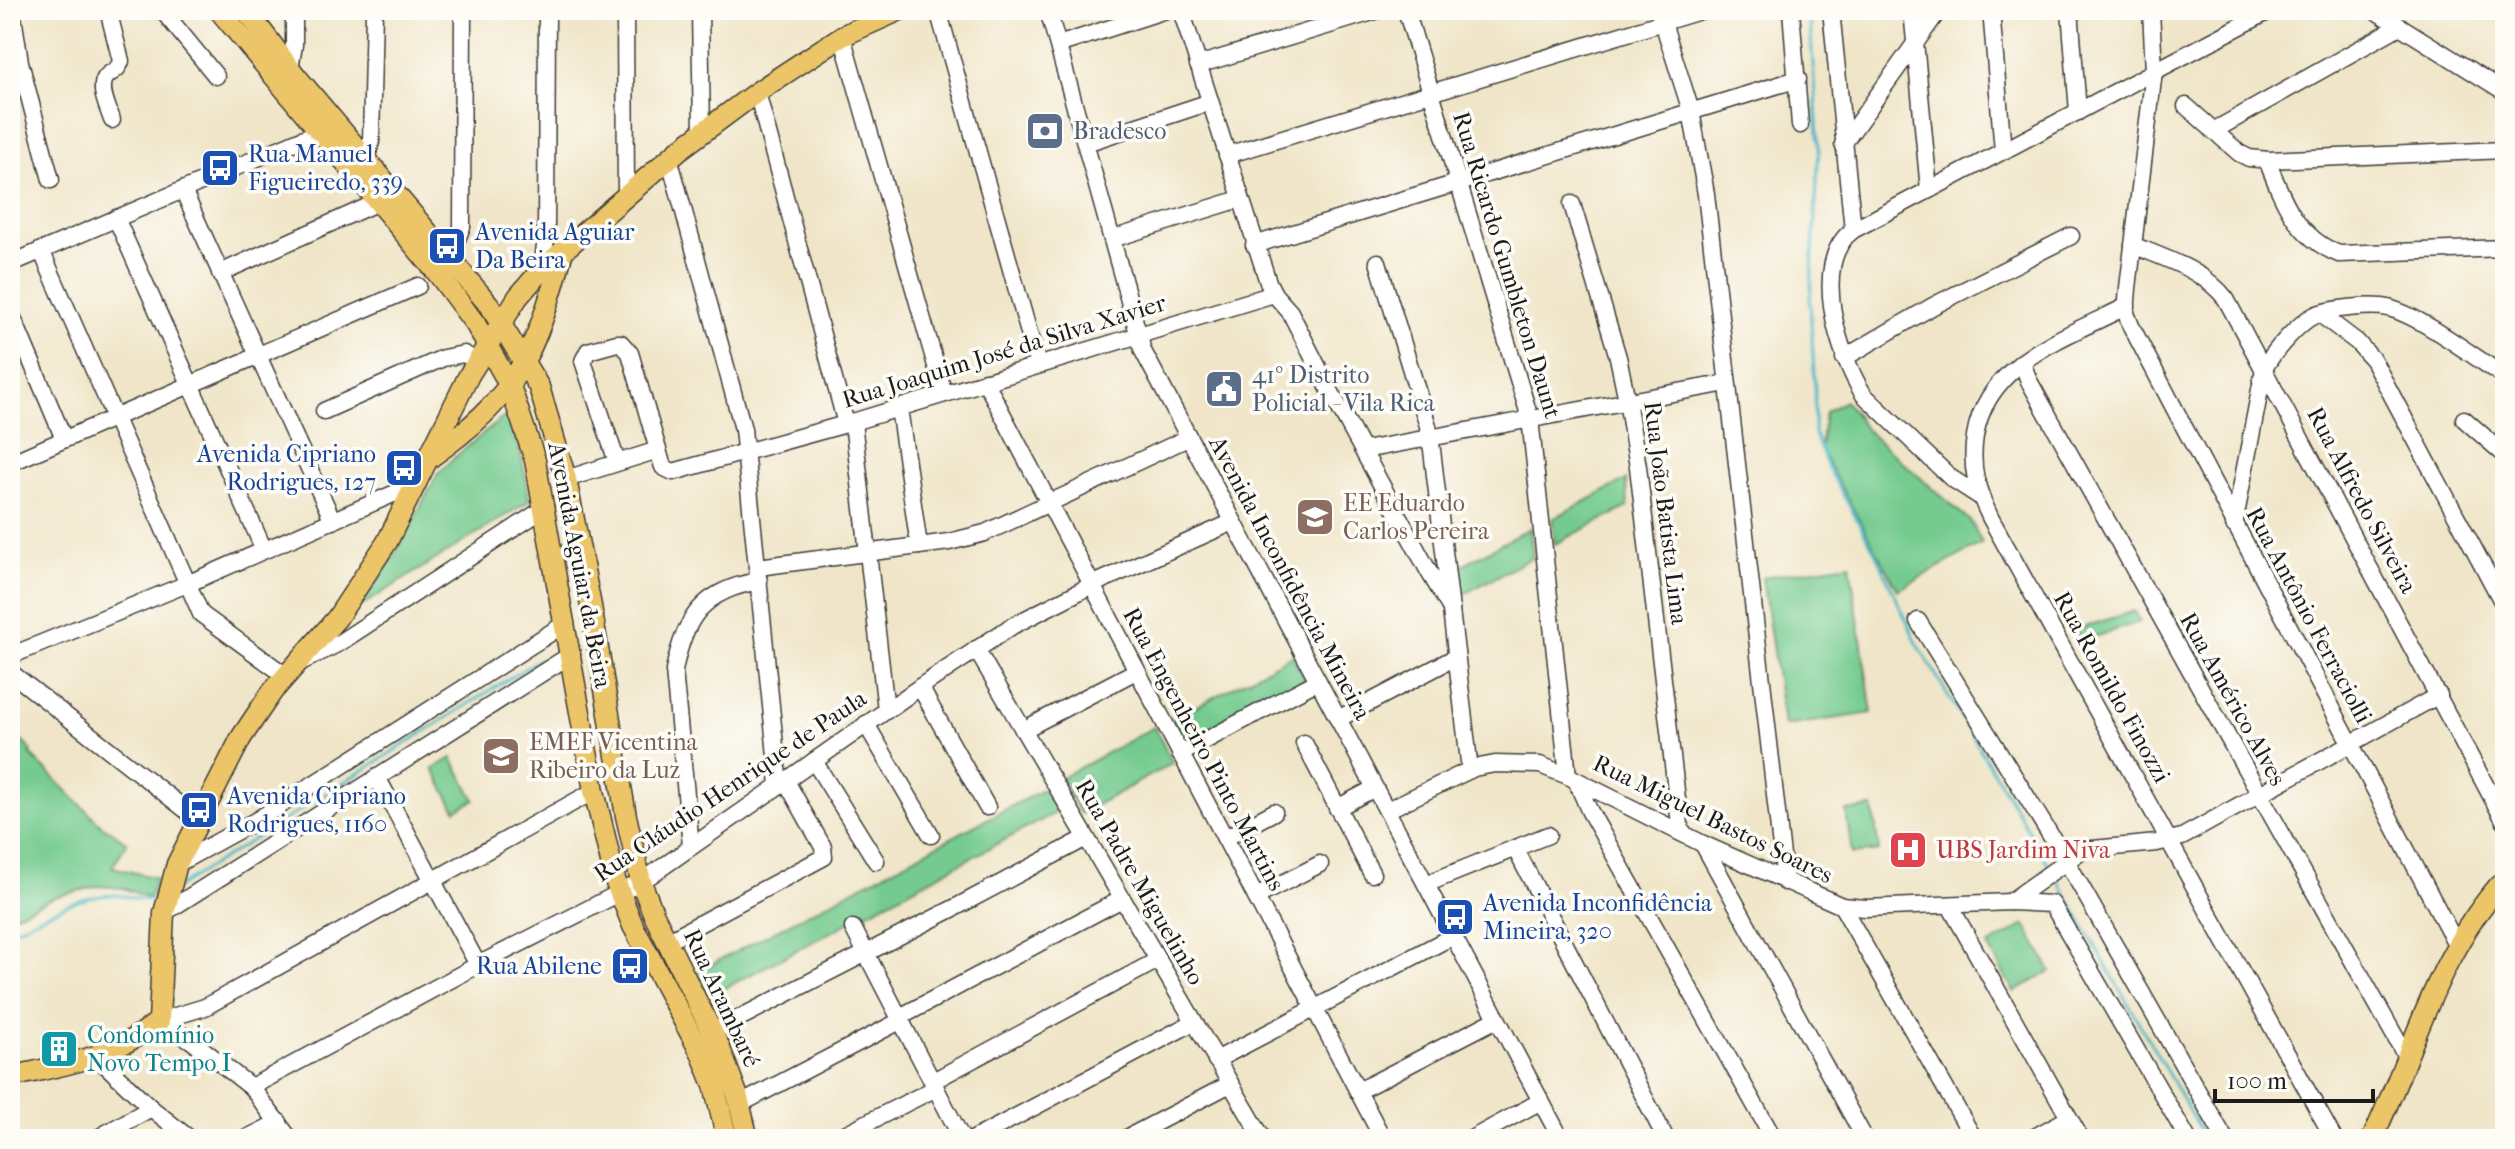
<svg xmlns="http://www.w3.org/2000/svg" width="2515" height="1149" viewBox="0 0 2515 1149" font-family="'IM FELL French Canon',serif">
<rect width="100%" height="100%" fill="#fdfcf7"/>
<filter id="ink" filterUnits="userSpaceOnUse"><feTurbulence type="fractalNoise" baseFrequency=".0125" numOctaves="2"/><feDisplacementMap in="SourceGraphic" scale="16" xChannelSelector="R" yChannelSelector="G"/><feConvolveMatrix kernelMatrix="1 2 1 2 8 2 1 2 1" color-interpolation-filters="sRGB"/></filter>
<filter id="wash" filterUnits="userSpaceOnUse"><feTurbulence type="fractalNoise" baseFrequency=".006" numOctaves="4" result="noise"/><feDisplacementMap in="SourceGraphic" scale="32" xChannelSelector="R" yChannelSelector="G"/><feGaussianBlur stdDeviation="1.8" result="paint"/><feColorMatrix in="noise" values="0 0 0 0 0 0 0 0 0 0 0 0 0 0 0 0 0 1.4 0 .05"/><feComposite in="paint" operator="in"/></filter>
<g filter="url(#wash)">
<rect width="100%" height="100%" fill="#f0e5c8"/>
<g fill="#75cb8f" stroke="#487456" stroke-width="2">
<path d="M1845 401 1866 430 1971 522 1982 543 1898 590 1820 449 1825 412Z"/>
<path d="M505 416C518 428 527 483 529 501L358 608 393 558 437 475 455 457Z"/>
<path d="M1626 480 1628 507 1555 544 1552 519Z"/>
<path d="M1530 528 1533 557 1457 598 1455 569Z"/>
<path d="M1850 564 1872 713 1784 726 1762 577Z"/>
<path d="M2134 611 2140 622 2081 641 2075 630Z"/>
<path d="M1292 655 1305 680 1185 746 1171 720Z"/>
<path d="M1154 727 1173 763 1080 814 1061 778Z"/>
<path d="M10 730 32 751 30 754 105 829 107 828 127 843 112 867 156 878 149 898 123 888 98 886 54 897 10 917Z"/>
<path d="M452 758 475 800 456 810 433 769Z"/>
<path d="M1046 788 1059 811 708 997 699 971Z"/>
<path d="M1873 807 1879 851 1852 854 1846 811Z"/>
<path d="M2025 925 2051 971 2014 992 1988 946Z"/>
</g>
<g fill="none" stroke-linecap="round" stroke-linejoin="round">
<g stroke="#4db9c9" stroke-width="3">
<path d="M1809 10 1819 148 1810 303 1815 390 1814 432 1827 466 1874 550 1917 643 2049 865"/>
<path d="M2055 875 2205 1139"/>
<path d="M178 887 540 659"/>
<path d="M10 932C41 917 76 896 112 895 129 894 144 905 161 896"/>
</g>
</g>
</g>
<g filter="url(#ink)">
<g fill="none" stroke-linecap="round" stroke-linejoin="round">
<g stroke="#3c3a36" stroke-width="19">
<g id="minor">
<path d="M12 10 20 62 51 180"/>
<path d="M108 10 121 61C118 70 115 70 108 75 96 85 108 107 112 120"/>
<path d="M162 10 216 76"/>
<path d="M625 10 626 194"/>
<path d="M700 10 702 133"/>
<path d="M938 10 1038 365"/>
<path d="M1048 10 1143 351 1561 1139"/>
<path d="M1181 10 1268 282 1274 294 1290 312 1327 385 1429 572 1451 609"/>
<path d="M1406 10 1530 418 1568 776"/>
<path d="M1659 10 1691 111 1706 194 1785 882"/>
<path d="M1791 10 1800 125"/>
<path d="M1831 10 1853 230"/>
<path d="M1912 10 1929 190"/>
<path d="M1991 10 2003 151"/>
<path d="M2070 10 2078 112"/>
<path d="M2151 10 2154 71 2128 288 2126 313 2131 326 2456 944"/>
<path d="M2374 10 2505 92"/>
<path d="M842 36 944 394"/>
<path d="M1058 45 1166 10"/>
<path d="M1198 65 1379 10"/>
<path d="M290 69 294 45V10"/>
<path d="M757 92 846 424"/>
<path d="M2186 106 2239 153 2249 158 2268 160 2505 150"/>
<path d="M2213 131 2400 26"/>
<path d="M1086 143 1210 102"/>
<path d="M1843 144 1939 10"/>
<path d="M1227 155 1703 10"/>
<path d="M669 157 743 429 779 785"/>
<path d="M366 160 371 142 374 10"/>
<path d="M2267 160C2282 199 2297 238 2339 254L2505 248"/>
<path d="M183 190 333 521"/>
<path d="M1572 204 1618 357 1627 400 1638 467 1681 833"/>
<path d="M116 218 264 550"/>
<path d="M1112 239 1240 199"/>
<path d="M1254 245 1798 79"/>
<path d="M2133 245C2166 259 2204 270 2226 299L2505 822"/>
<path d="M442 248 457 239 462 227 463 10"/>
<path d="M41 250 201 614 286 676"/>
<path d="M1378 262 1428 426 1432 450 1470 770"/>
<path d="M10 264 318 132"/>
<path d="M542 269 546 238 547 10"/>
<path d="M220 273 378 202"/>
<path d="M2127 306C2067 337 1987 361 1975 436 1970 468 1977 491 1991 519L2334 1139"/>
<path d="M10 311 64 439"/>
<path d="M2320 314 2357 342 2373 360 2505 607"/>
<path d="M1844 358 1933 306 2071 236"/>
<path d="M2022 362 2029 381 2407 1058"/>
<path d="M985 381 1383 1139"/>
<path d="M899 408 919 546"/>
<path d="M324 411 443 358 464 354 477 361"/>
<path d="M2464 419 2505 455"/>
<path d="M853 422 886 710"/>
<path d="M1364 450 1727 383"/>
<path d="M617 462 583 361 588 351 617 343H621L630 353 658 450"/>
<path d="M10 463 418 286"/>
<path d="M566 479 658 450 663 467 673 472 846 424 1274 294"/>
<path d="M1979 496 1951 478 1864 395C1839 357 1809 262 1853 230L2271 10"/>
<path d="M2234 525 2264 369C2272 353 2298 323 2315 315 2328 309 2373 304 2388 308 2419 315 2476 358 2505 377"/>
<path d="M758 567 949 542 985 533 1188 438"/>
<path d="M1918 621 2067 862 2225 1139"/>
<path d="M976 649 1263 1139"/>
<path d="M10 656 187 584 416 484"/>
<path d="M301 662 339 643 545 508"/>
<path d="M10 672 200 821"/>
<path d="M920 687 987 807"/>
<path d="M1338 719 1456 657"/>
<path d="M866 724 931 835"/>
<path d="M1023 730 1136 671"/>
<path d="M1304 743 1372 874"/>
<path d="M1180 754 1318 681"/>
<path d="M814 761 876 861"/>
<path d="M377 777 478 965"/>
<path d="M1576 780 1589 810 1774 1139"/>
<path d="M1337 808 1375 788"/>
<path d="M1387 810 1474 768 1495 764 1540 765 1568 776 1703 844 1842 906 1866 908 2010 902 2052 904 2188 1139"/>
<path d="M1225 838 1274 812"/>
<path d="M1703 844 1865 1139"/>
<path d="M691 846 674 671C684 618 703 590 759 581"/>
<path d="M1515 848 1666 1139"/>
<path d="M177 864 257 820 566 623"/>
<path d="M1426 884 1548 835"/>
<path d="M1256 897 1320 864"/>
<path d="M2010 902 2082 850 2157 843 2182 837 2439 695"/>
<path d="M1842 906 1974 1139"/>
<path d="M1950 906 2081 1139"/>
<path d="M164 913 572 654"/>
<path d="M853 928 962 1139"/>
<path d="M667 941 824 857 823 847 786 781"/>
<path d="M900 1017 1122 899"/>
<path d="M159 1021 205 1007 594 791"/>
<path d="M159 1021 192 1041 251 1087 290 1139"/>
<path d="M712 1032 958 906 1086 838"/>
<path d="M96 1056 151 1108 190 1139"/>
<path d="M1216 1060 1453 936"/>
<path d="M933 1081 1158 960"/>
<path d="M251 1087 478 965 641 882 920 687 1012 626 1096 583 1233 522"/>
<path d="M1358 1091 1497 1019"/>
<path d="M740 1104 902 1020"/>
<path d="M96 1139 151 1108"/>
<path d="M245 1139 279 1122"/>
<path d="M835 1139 936 1088"/>
<path d="M974 1139 1194 1022"/>
<path d="M1125 1139 1230 1084"/>
<path d="M1471 1139 1541 1101"/>
<path d="M2031 1139 2069 1118"/>
</g>
</g>
<g stroke="#3c3a36" stroke-width="23">
<g id="major">
<path d="M219 10 439 275 476 325 510 386 535 460 594 791 616 883 633 926 702 1055 714 1085 727 1139"/>
<path d="M246 10 295 75 490 306 539 387 566 479 591 606 626 816 641 882 654 915 719 1046 737 1094 748 1139"/>
<path d="M428 459C518 396 535 355 563 251"/>
<path d="M10 1077C67 1064 111 1059 159 1021L164 913 177 864 241 738 257 714 272 692 337 618 387 542 469 375 518 297 542 269 679 150 757 92 842 36 900 10"/>
<path d="M2372 1139C2416 1048 2435 955 2505 879"/>
</g>
</g>
<use href="#minor" stroke="#fff" stroke-width="16"/>
<use href="#major" stroke="#edc569" stroke-width="20"/>
</g>
</g>
<defs>
<g id="bank-square" transform="scale(2)"><rect x="-9" y="-9" width="18" height="18" rx="4" fill="#5c6f8a" stroke="#fdfcf7"/><path d="M-6-4H6V4H-6ZM0-2.3a2.3 2.3 0 1 0 0 4.6a2.3 2.3 0 1 0 0-4.6Z" fill="#fff"/></g>
<g id="bus-square" transform="scale(2)"><rect x="-9" y="-9" width="18" height="18" rx="4" fill="#1a4fb4" stroke="#fdfcf7"/><path d="M-5-6H5V4H4V6H2V4H-2V6H-4V4H-5ZM-3.5-4V0h7V-4ZM-3.5 1.2v1.5H-2V1.2ZM2 1.2v1.5H3.5V1.2Z" fill="#fff"/></g>
<g id="civic-square" transform="scale(2)"><rect x="-9" y="-9" width="18" height="18" rx="4" fill="#5c6f8a" stroke="#fdfcf7"/><path d="M-.6-6.5H3V-4.5H.6V-3L4-1V1h2V6H-6V1h2V-1L-.6-3ZM-1.2 2.5V6h2.4V2.5Z" fill="#fff"/></g>
<g id="school-square" transform="scale(2)"><rect x="-9" y="-9" width="18" height="18" rx="4" fill="#8d6e63" stroke="#fdfcf7"/><path d="M0-5L7-2L0 1L-7-2ZM-4 1L0 2.5L4 1V4Q0 6-4 4Z" fill="#fff"/></g>
<g id="hospital-square" transform="scale(2)"><rect x="-9" y="-9" width="18" height="18" rx="4" fill="#e0444e" stroke="#fdfcf7"/><path d="M-5-5h3v3.5h4V-5h3V5h-3V1.5h-4V5h-3Z" fill="#fff"/></g>
<g id="building-square" transform="scale(2)"><rect x="-9" y="-9" width="18" height="18" rx="4" fill="#0f9aa8" stroke="#fdfcf7"/><path d="M-4-6H4V6H1V3H-1V6H-4ZM-2.5-4.3h1.7v1.8h-1.7ZM.8-4.3h1.7v1.8H.8ZM-2.5-1h1.7V.8h-1.7ZM.8-1h1.7V.8H.8Z" fill="#fff"/></g>
</defs>
<g fill-rule="evenodd">
<use href="#bank-square" x="1045" y="131"/>
<use href="#bus-square" x="220" y="168"/>
<use href="#bus-square" x="447" y="246"/>
<use href="#civic-square" x="1224" y="389"/>
<use href="#bus-square" x="404" y="468"/>
<use href="#school-square" x="1315" y="517"/>
<use href="#school-square" x="501" y="756"/>
<use href="#bus-square" x="199" y="810"/>
<use href="#hospital-square" x="1908" y="850"/>
<use href="#bus-square" x="1455" y="917"/>
<use href="#bus-square" x="630" y="966"/>
<use href="#building-square" x="59" y="1049"/>
</g>
<g text-anchor="middle" stroke-width="7" stroke-linejoin="round" paint-order="stroke">
<g font-size="24" fill="#4e5e75" stroke="#fdfcf7" text-anchor="start">
<text x="1073" y="139">Bradesco</text>
<text x="1252" y="383">41º Distrito<tspan x="1252" dy="28">Policial - Vila Rica</tspan></text>
</g>
<g font-size="24" fill="#164399" stroke="#fdfcf7" text-anchor="start">
<text x="248" y="162">Rua Manuel<tspan x="248" dy="28">Figueiredo, 339</tspan></text>
<text x="475" y="240">Avenida Aguiar<tspan x="475" dy="28">Da Beira</tspan></text>
<text x="376" y="462" text-anchor="end">Avenida Cipriano<tspan x="376" dy="28">Rodrigues, 127</tspan></text>
<text x="227" y="804">Avenida Cipriano<tspan x="227" dy="28">Rodrigues, 1160</tspan></text>
<text x="1483" y="911">Avenida Inconfidência<tspan x="1483" dy="28">Mineira, 320</tspan></text>
<text x="602" y="974" text-anchor="end">Rua Abilene</text>
</g>
<g font-size="24" fill="#1c1c1c" stroke="#fdfcf7">
<text transform="translate(1507 265) rotate(73)" y="8">Rua Ricardo Gumbleton Daunt</text>
<text transform="translate(1004 351) rotate(-17)" y="8">Rua Joaquim José da Silva Xavier</text>
<text transform="translate(2362 500) rotate(62)" y="8">Rua Alfredo Silveira</text>
<text transform="translate(1666 513) rotate(83)" y="8">Rua João Batista Lima</text>
<text transform="translate(580 565) rotate(79)" y="8">Avenida Aguiar da Beira</text>
<text transform="translate(1290 578) rotate(62)" y="8">Avenida Inconfidência Mineira</text>
<text transform="translate(2309 615) rotate(62)" y="8">Rua Antônio Ferraciolli</text>
<text transform="translate(2112 687) rotate(61)" y="8">Rua Romildo Finozzi</text>
<text transform="translate(2233 699) rotate(61)" y="8">Rua Américo Alves</text>
<text transform="translate(1204 749) rotate(62)" y="8">Rua Engenheiro Pinto Martins</text>
<text transform="translate(730 786) rotate(-34)" y="8">Rua Cláudio Henrique de Paula</text>
<text transform="translate(1713 819) rotate(26)" y="8">Rua Miguel Bastos Soares</text>
<text transform="translate(1140 882) rotate(60)" y="8">Rua Padre Miguelinho</text>
<text transform="translate(722 998) rotate(65)" y="8">Rua Arambaré</text>
</g>
<g font-size="24" fill="#785e54" stroke="#fdfcf7" text-anchor="start">
<text x="1343" y="511">EE Eduardo<tspan x="1343" dy="28">Carlos Pereira</tspan></text>
<text x="529" y="750">EMEF Vicentina<tspan x="529" dy="28">Ribeiro da Luz</tspan></text>
</g>
<g font-size="24" fill="#be3a42" stroke="#fdfcf7" text-anchor="start">
<text x="1936" y="858">UBS Jardim Niva</text>
</g>
<g font-size="24" fill="#0d838f" stroke="#fdfcf7" text-anchor="start">
<text x="87" y="1043">Condomínio<tspan x="87" dy="28">Novo Tempo I</tspan></text>
</g>
</g>
<rect width="2515" height="1149" fill="none" stroke="#fdfcf7" stroke-width="40"/>
<path d="M2215 1089v12h158v-12" fill="none" stroke="#1c1c1c" stroke-width="4"/>
<text x="2227" y="1089" font-size="24" fill="#1c1c1c" stroke="#fdfcf7" stroke-width="6" paint-order="stroke">100 m</text>
</svg>
